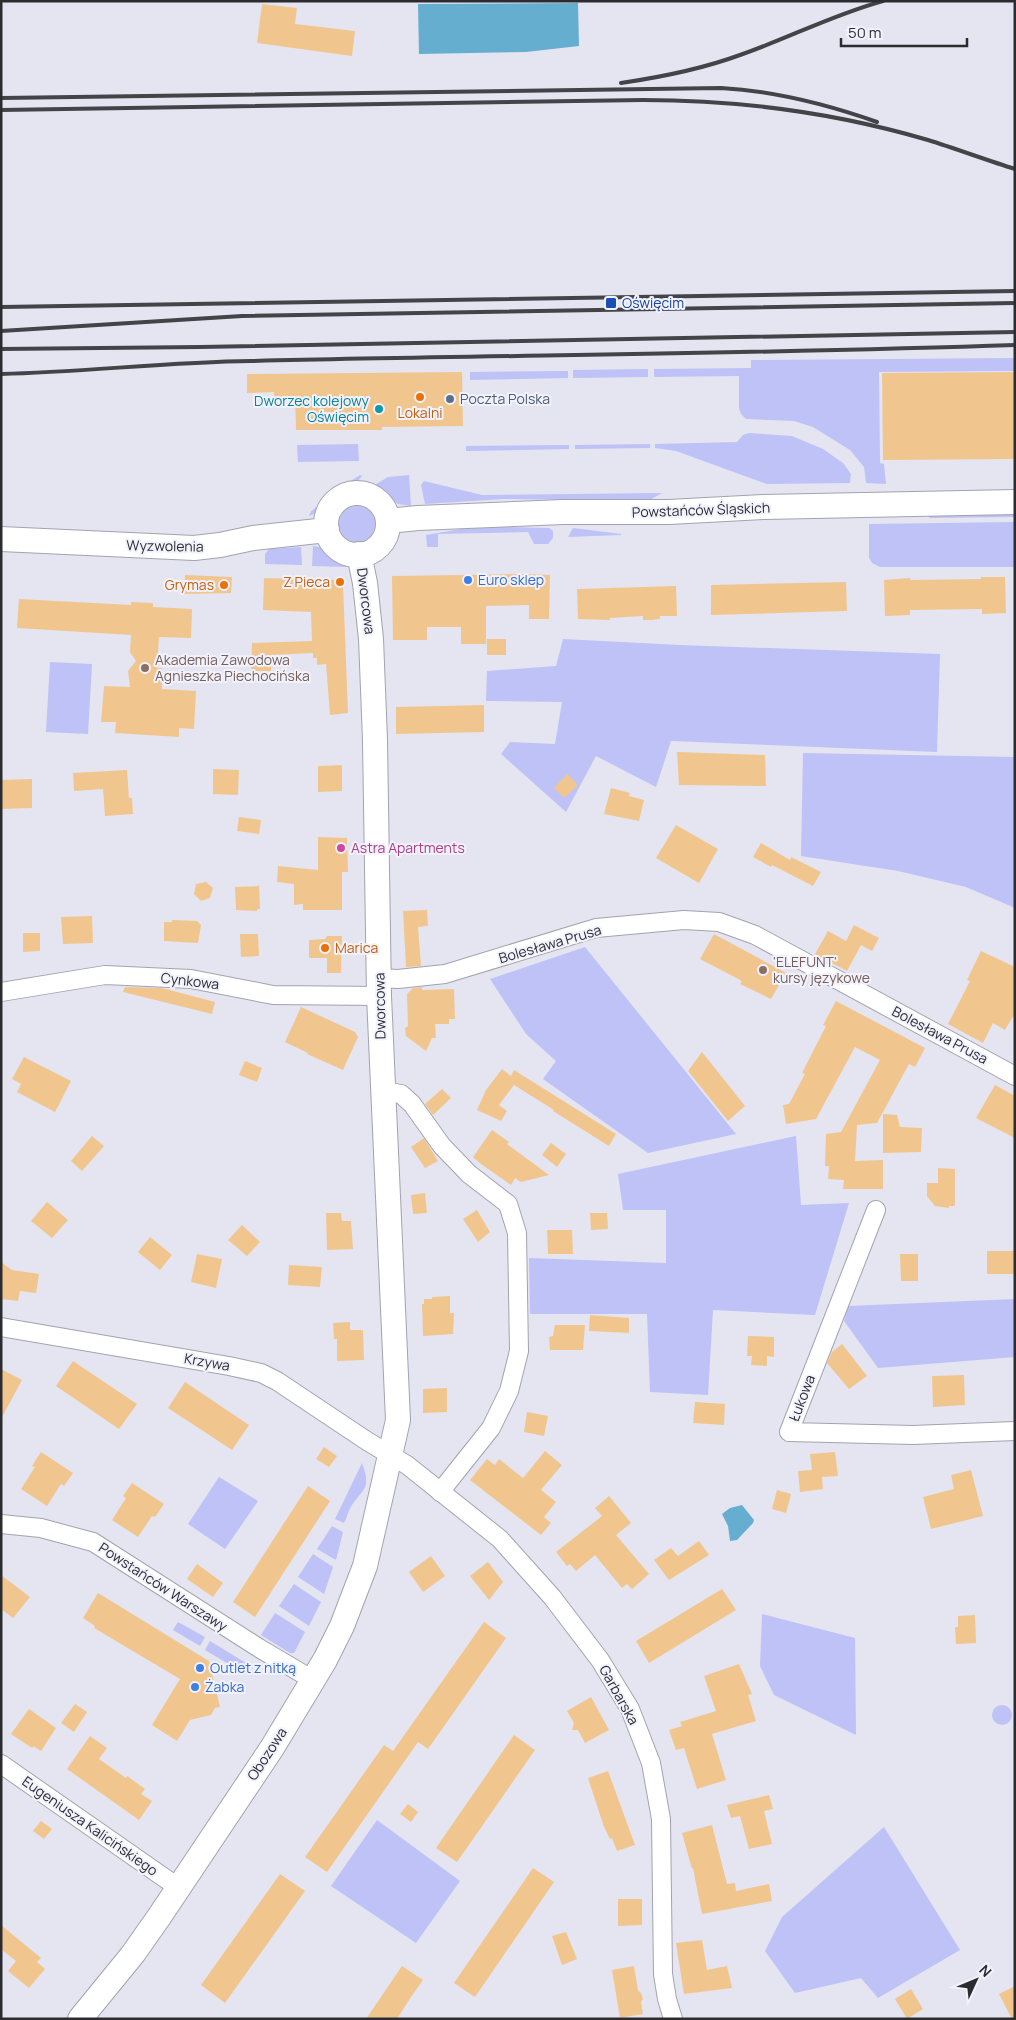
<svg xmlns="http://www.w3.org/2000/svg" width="1016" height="2020" viewBox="0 0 1016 2020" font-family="Manrope,sans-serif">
<rect width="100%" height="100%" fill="#e4e5f1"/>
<g fill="#bec2f6">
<path d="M1015 358V371L879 372 880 463 884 464 886 484 866 483 864 467 850 450 813 427 794 421 746 419 741 414 739 409V376L654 377V369L751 368V360Z"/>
<path d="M648 369V377L573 378V370Z"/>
<path d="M568 371V378L470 380V372Z"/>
<path d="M749 433 792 436 823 449 843 463 851 474 850 483 767 484 676 451 655 448V444L737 442 743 435Z"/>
<path d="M358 444 359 461 298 462 297 445Z"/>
<path d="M650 444V448L575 449V445Z"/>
<path d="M569 445V449L466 451V446Z"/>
<path d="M360 475 362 476C353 488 346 486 336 493 325 501 321 512 309 516 311 509 315 509 320 504 335 486 343 487 360 475Z"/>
<path d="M409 475 411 506 398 504 371 487 388 477Z"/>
<path d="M424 481 482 495 662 493 648 501 503 499 425 504 421 485Z"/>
<circle cx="357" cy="524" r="18"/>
<path d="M1015 512V517L930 518 928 516 929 513Z"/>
<path d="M1015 522V567H880L872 563 869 558V524Z"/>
<path d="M504 527 549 528 553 531V538L548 544H534L528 532 438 534V547H427L426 535 461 529Z"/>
<path d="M573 528 621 534V535L568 537Z"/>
<path d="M313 546 325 548 347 567 312 566Z"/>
<path d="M301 547 302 565 265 564V554L269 549Z"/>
<path d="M563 639 680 645 940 654 937 752 671 741 656 787 596 756 566 812 501 754 510 742 555 744 562 702 486 701 487 671 556 666Z"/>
<path d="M50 662 92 664 88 734 46 732Z"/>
<path d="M803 753 1015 757V908L966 887 898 871 801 856Z"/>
<path d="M585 947 736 1134 648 1153 543 1079 556 1061 526 1034 490 979Z"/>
<path d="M796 1136 801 1205 849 1203 815 1315 713 1310 708 1395 650 1392 647 1314H530L529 1258 666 1263V1210H623L618 1174Z"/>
<path d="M1015 1299V1357L878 1368 844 1321 848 1306Z"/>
<path d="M362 1463C371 1488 365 1487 352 1505 348 1511 347 1518 344 1523L335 1519Z"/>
<path d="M219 1477 258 1501 225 1549 188 1524Z"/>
<path d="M332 1526 343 1532 336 1560 317 1549Z"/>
<path d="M313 1554 333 1567 324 1594 298 1577Z"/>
<path d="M294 1584 321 1602 309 1626 279 1606Z"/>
<path d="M275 1613 305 1632 294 1653H290L261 1635Z"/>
<path d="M762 1614 855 1638 856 1735 774 1695 760 1666Z"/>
<path d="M178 1622 205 1637 200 1646 173 1630Z"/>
<path d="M210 1641 246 1663 242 1672 205 1650Z"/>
<circle cx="1002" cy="1715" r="10"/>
<path d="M377 1820 460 1881 416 1943 331 1886Z"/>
<path d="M884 1827 960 1950 878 1998 861 1978 795 1993 765 1951 782 1917Z"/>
</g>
<g fill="#66aecf">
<path d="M578 3 579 46 526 52 419 54 418 4Z"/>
<path d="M742 1505 754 1520 753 1523 737 1540 730 1541 728 1526 722 1514 730 1508Z"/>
</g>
<g fill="#f1c68e">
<path d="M262 4 297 8 295 24 355 31 352 56 257 43Z"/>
<path d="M462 372 463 426 382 427V430H296L295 396 274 397V392L247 393V374Z"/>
<path d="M1015 372V459L883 460 882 373Z"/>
<path d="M524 574 550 575 549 619H529V605L486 606V644H461V627H427V640H393L392 576Z"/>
<path d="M185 575 232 577 231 593 184 594Z"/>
<path d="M981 577H1005L1006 613 982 614V609L910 610V615L885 616 884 580 910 578V580L981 579Z"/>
<path d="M264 578 338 580 343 584 348 713 330 715 326 664 317 665V658H313V653L271 655V671H251L252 643 312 641 311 612 263 610Z"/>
<path d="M846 582 847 611 711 615V585Z"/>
<path d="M676 586 677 616H660V619L652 620H643V616L610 618V620L578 619 577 589Z"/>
<path d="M19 599 131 605V602L153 603V607L192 609 191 638 159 637 157 668H162V689L196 691 194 729 179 728V737L115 733 116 722H101L104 686 130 687 128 671 136 661 130 652 131 635 17 628Z"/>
<rect x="487" y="639" width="19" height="16"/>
<path d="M484 705V732L396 734V707Z"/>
<path d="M677 752 765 755 766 786 679 785Z"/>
<path d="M342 765V791L318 792V766Z"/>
<path d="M213 769 239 770 238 795 213 794Z"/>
<path d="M127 770 129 798H132L133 814 105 816 103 789 74 791 73 773Z"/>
<path d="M567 774 578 785 564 798 554 788Z"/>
<path d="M32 779V808L1 809V780Z"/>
<path d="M611 788 630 793 629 796 644 800 639 821 604 814Z"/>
<path d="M239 817 261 820 259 834 237 831Z"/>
<path d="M676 825 718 849 699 883 656 858Z"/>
<path d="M318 837 347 838 348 872H342V910H303V904L294 905V884L277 882 278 866 318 870Z"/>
<path d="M761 843 790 860 791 857 821 872 813 886 772 865 771 867 753 857Z"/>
<path d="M206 882 213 888 210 898 201 901 194 894 196 884Z"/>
<path d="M259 886 260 909H257V911L236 910 235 887Z"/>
<path d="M427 910 428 926 418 927 421 966 406 967 403 911Z"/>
<path d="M92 916 93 943 63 944 61 917Z"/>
<path d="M172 920 197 921 201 925 198 943 164 941V922H172Z"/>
<path d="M854 925 879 938 872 951 861 945 847 971 815 954 828 931 846 941Z"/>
<path d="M23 933H40V951L23 952Z"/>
<path d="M240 934H258L259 956 241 957Z"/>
<path d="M714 934 786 973 771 999 740 984 742 981 700 959Z"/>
<path d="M327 936H342L341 973H327V958H309V940L325 939Z"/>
<path d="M981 951 1015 967V1013L1005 1030 993 1023 983 1043 948 1024 970 981 967 980Z"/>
<path d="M125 987 162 988 215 1002 212 1014 123 992Z"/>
<path d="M422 987V990L454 989 455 1019H449V1024H435L436 1038H432L426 1051 406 1036 405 1028 408 1026 407 994 413 988Z"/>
<path d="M836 1001 925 1048 915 1067 909 1064 877 1123 857 1125 855 1161 883 1160V1189H843L844 1180 828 1179 829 1166H825L826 1134 841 1132 880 1060 855 1047 816 1119 786 1124 783 1105 789 1104 805 1074 802 1073 826 1026 823 1025Z"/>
<path d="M301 1007 355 1032 358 1037 343 1070 307 1054 308 1053 285 1042Z"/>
<path d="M702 1052 745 1106 728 1121 688 1071Z"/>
<path d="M24 1057 71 1081 55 1112 17 1092 21 1084 12 1079Z"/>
<path d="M245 1061 262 1068 257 1082 239 1075Z"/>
<path d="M502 1069 511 1076 514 1070 616 1134 609 1146 553 1111 554 1110 514 1085 499 1105 507 1111 501 1121 477 1110 486 1090Z"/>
<path d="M995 1085 1015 1096V1138L976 1118Z"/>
<path d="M442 1089 451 1098 433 1115 425 1104Z"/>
<path d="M883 1114 897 1115 900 1127 922 1128 921 1152 883 1153Z"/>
<path d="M492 1130 509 1142 507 1144 549 1175 521 1182 515 1178 511 1185 481 1164 473 1157Z"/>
<path d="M92 1136 104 1146 82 1171 71 1161Z"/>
<path d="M424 1138 438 1161 425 1168 411 1147Z"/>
<path d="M551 1143 566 1154 557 1167 542 1155Z"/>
<path d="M938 1168 955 1169V1206H949V1208L935 1206 927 1196V1183H938Z"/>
<path d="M425 1193 427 1213 413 1214 411 1195Z"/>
<path d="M47 1202 68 1220 52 1238 31 1221Z"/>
<path d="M477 1210 490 1232 478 1242 463 1219Z"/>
<path d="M326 1213H341L342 1221H351L353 1249 327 1250Z"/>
<path d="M590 1213H607L608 1229 591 1230Z"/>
<path d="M242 1225 260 1242 247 1256 228 1240Z"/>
<path d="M547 1230H572L573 1254H548Z"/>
<path d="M150 1237 172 1255 160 1270 138 1252Z"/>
<rect x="987" y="1251" width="28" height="23"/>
<path d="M197 1254 222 1259 216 1288 191 1282Z"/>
<path d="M900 1254H918V1281H901Z"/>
<path d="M1 1262 12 1270 39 1274 36 1293 20 1291 18 1301 1 1299Z"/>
<path d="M289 1265 322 1267 320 1287 288 1285Z"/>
<path d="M450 1296V1313H454L453 1334 423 1336 422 1304H424V1299H432V1297Z"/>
<path d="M590 1315 629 1318V1333L589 1331Z"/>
<path d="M350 1322V1330H363L364 1360 337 1361V1339H334L333 1323Z"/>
<path d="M555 1325H585L583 1350H550L549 1337 553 1336Z"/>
<path d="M748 1336 774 1337V1357L767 1356V1366L751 1365 752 1356H747Z"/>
<path d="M842 1344 867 1376 849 1389 827 1363 832 1352Z"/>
<path d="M73 1361 137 1404 119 1429 56 1386Z"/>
<path d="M1 1369 22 1380 1 1419Z"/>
<path d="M964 1375 965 1405 933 1407 932 1376Z"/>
<path d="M185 1382 249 1425 232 1450 168 1408Z"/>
<path d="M447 1388V1412L423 1413V1389Z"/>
<path d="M695 1402 725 1404 724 1425 693 1423Z"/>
<path d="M527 1412 548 1416 544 1436 524 1432Z"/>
<path d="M324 1447 337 1456 329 1467 316 1459Z"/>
<path d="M545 1451 562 1465 541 1490 556 1502 544 1517 551 1523 541 1535 470 1480 487 1459 495 1465 499 1459 523 1478Z"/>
<path d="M41 1452 73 1473 64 1486 61 1484 47 1506 21 1489 35 1467 32 1466Z"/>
<path d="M835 1452 838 1476 822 1477 823 1489 800 1492 798 1471 812 1470 810 1454Z"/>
<path d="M971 1470 983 1516 931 1529 923 1497 954 1489 951 1475Z"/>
<path d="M132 1483 164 1504 155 1517 152 1516 138 1537 112 1520 126 1498 123 1496Z"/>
<path d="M308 1486 330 1501 255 1617 233 1602Z"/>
<path d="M777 1490 791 1494 786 1513 772 1509Z"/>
<path d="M609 1496 631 1523 616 1535 649 1574 632 1589 627 1584 622 1588 595 1555 576 1571 570 1564 567 1566 556 1552 602 1516 595 1508Z"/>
<path d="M699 1541 709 1555 669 1580 654 1560 671 1548 678 1556Z"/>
<path d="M431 1556 445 1576 423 1592 409 1572Z"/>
<path d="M488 1562 503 1582 489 1600 470 1576Z"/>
<path d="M197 1564 223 1583 213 1597 187 1579Z"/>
<path d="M1 1575 30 1597 13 1618 1 1609Z"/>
<path d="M722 1589 736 1610 649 1663 636 1641Z"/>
<path d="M98 1593 209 1661 220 1707 215 1708 211 1715 190 1720 177 1741 152 1725 180 1679 94 1628 95 1626 83 1618Z"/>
<path d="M975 1615 976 1643 956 1644 955 1627H958V1616Z"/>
<path d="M484 1622 506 1638 428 1749 418 1742 327 1872 305 1857 384 1745 393 1751Z"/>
<path d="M739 1664 752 1694 748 1695 756 1721 712 1734 726 1780 697 1789 684 1748 676 1750 669 1730 682 1726 680 1722 716 1711 704 1676Z"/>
<path d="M591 1697 609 1730 585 1743 578 1730H572L574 1723 567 1711Z"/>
<path d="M75 1704 87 1712 74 1732 61 1723Z"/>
<path d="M29 1709 56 1728 41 1751 33 1746 32 1748 11 1734Z"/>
<path d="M514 1735 535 1750 457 1862 436 1848Z"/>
<path d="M90 1736 107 1748 99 1759 126 1778 127 1776 145 1789 141 1794 152 1801 139 1820 67 1769Z"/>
<path d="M608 1771 635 1845 617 1851 612 1838 610 1839 604 1827 588 1778Z"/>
<path d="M769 1795 773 1809 764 1811 772 1844 749 1849 740 1816 731 1818 727 1805Z"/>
<path d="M408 1804 418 1812 411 1822 400 1814Z"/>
<path d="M41 1821 52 1829 44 1839 33 1831Z"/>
<path d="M712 1825 727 1884 735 1883 736 1891 769 1884 772 1901 702 1914 693 1868 692 1869 682 1833Z"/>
<path d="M533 1868 554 1882 475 1997 454 1983Z"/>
<path d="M280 1874 305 1891 225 2003 201 1985Z"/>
<path d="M618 1899H642V1925L618 1926Z"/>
<path d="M1 1925 41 1958 37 1962 45 1969 29 1988 8 1971 16 1961 1 1949Z"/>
<path d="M566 1932 577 1959 562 1965 552 1936Z"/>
<path d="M702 1940 707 1970 727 1966 732 1988 684 1994 676 1943Z"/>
<path d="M402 1966 423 1980 411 1997 397 2019H366Z"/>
<path d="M634 1966 638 1990 641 1993 643 1999 641 2002 643 2014 620 2018 612 1970Z"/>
<path d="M1015 1986V2019H1012L999 1994Z"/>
<path d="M911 1989 923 2009 907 2019 895 1999Z"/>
</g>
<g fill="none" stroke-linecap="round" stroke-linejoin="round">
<g stroke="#a2a3ae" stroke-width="20">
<g id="street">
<path d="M380 978 398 979 445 974 596 928 684 920 719 922 755 935 1015 1076"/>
<path d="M1 992 105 975 191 979 273 995 379 996"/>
<path d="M383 1091 401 1094 412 1104 442 1146 469 1174 508 1204 517 1233 519 1351 509 1391 491 1428 440 1492"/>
<path d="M876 1210 789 1432 913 1435 1015 1431"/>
<path d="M1 1327 229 1366 261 1373 277 1381 367 1441 407 1465 500 1539 552 1597 600 1660 630 1709 651 1763 661 1819 663 1974 667 1999 673 2019"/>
<path d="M1 1524 41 1528 93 1542 259 1648 313 1680"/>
<path d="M1 1764 179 1888"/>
</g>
</g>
<g stroke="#a2a3ae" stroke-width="26">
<g id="secondary">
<circle cx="357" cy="524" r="31"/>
<path d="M388 521 418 518 563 512H669L763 507 1015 502"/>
<path d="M1 539 194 548 220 545 253 538 327 530"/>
<path d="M80 2019 133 1954 159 1917 272 1748 325 1660 342 1626 365 1566 398 1420 379 996 375 740 371 639 365 583 359 554"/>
</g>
</g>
<use href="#street" stroke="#fff" stroke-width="18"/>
<use href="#secondary" stroke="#fff" stroke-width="24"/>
<g stroke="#434348" stroke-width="4">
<path d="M621 83C662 77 702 69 740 55 789 38 832 15 883 1"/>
<path d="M1 98 721 88C775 91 826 104 877 122"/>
<path d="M1 110 643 100C740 100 836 113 928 140 957 149 986 160 1015 169"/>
<path d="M1 307 1015 291"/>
<path d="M1 331 242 316 1015 303"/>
<path d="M1 349 200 347 1015 332"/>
<path d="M1 374C85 372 167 362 251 361 505 355 760 354 1015 345"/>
</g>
</g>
<rect fill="#1a4fb4" stroke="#f1f2fe" stroke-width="2" x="605" y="297" width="12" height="12" rx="2.5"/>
<g fill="#e8710a" stroke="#f1f2fe" stroke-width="2">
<circle cx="420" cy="397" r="5"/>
<circle cx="340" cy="582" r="5"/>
<circle cx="224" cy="585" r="5"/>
<circle cx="325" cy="948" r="5"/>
</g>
<circle fill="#5c6f8a" stroke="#f1f2fe" stroke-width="2" cx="450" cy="399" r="5"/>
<circle fill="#0f9aa8" stroke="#f1f2fe" stroke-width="2" cx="379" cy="409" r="5"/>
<g fill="#3f7fe0" stroke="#f1f2fe" stroke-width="2">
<circle cx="468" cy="580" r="5"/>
<circle cx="200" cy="1668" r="5"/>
<circle cx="195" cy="1687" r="5"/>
</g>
<g fill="#8d6e63" stroke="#f1f2fe" stroke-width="2">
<circle cx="145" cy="668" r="5"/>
<circle cx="763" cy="970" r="5"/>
</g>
<circle fill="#d1479c" stroke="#f1f2fe" stroke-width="2" cx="341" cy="848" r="5"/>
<g text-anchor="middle" stroke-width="4" stroke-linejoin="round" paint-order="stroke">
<g font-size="14" fill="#164399" stroke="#f1f2fe" text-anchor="start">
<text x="622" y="308">Oświęcim</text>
</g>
<g font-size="14" fill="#4e5e75" stroke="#f1f2fe" text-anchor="start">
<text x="460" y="404">Poczta Polska</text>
</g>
<g font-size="14" fill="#0d838f" stroke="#f1f2fe" text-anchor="end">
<text x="369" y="406">Dworzec kolejowy<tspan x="369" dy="16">Oświęcim</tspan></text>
</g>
<g font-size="14" fill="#c56008" stroke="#f1f2fe" text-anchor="end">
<text x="420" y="418" text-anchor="middle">Lokalni</text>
<text x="330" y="587">Z Pieca</text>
<text x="214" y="590">Grymas</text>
<text x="335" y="953" text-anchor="start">Marica</text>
</g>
<g font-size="14" fill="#2c2c30" stroke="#f1f2fe">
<text transform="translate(701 510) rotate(-2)" y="5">Powstańców Śląskich</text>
<text transform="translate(165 546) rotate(1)" y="5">Wyzwolenia</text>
<text transform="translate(366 601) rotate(83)" y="5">Dworcowa</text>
<text transform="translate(550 944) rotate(-16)" y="5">Bolesława Prusa</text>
<text transform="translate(190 981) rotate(7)" y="5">Cynkowa</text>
<text transform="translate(380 1006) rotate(-91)" y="5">Dworcowa</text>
<text transform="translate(940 1035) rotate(28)" y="5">Bolesława Prusa</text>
<text transform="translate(207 1362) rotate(10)" y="5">Krzywa</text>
<text transform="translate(802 1398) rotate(-69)" y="5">Łukowa</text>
<text transform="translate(163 1587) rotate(33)" y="5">Powstańców Warszawy</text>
<text transform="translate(619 1695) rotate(61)" y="5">Garbarska</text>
<text transform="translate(267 1754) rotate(-57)" y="5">Obozowa</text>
<text transform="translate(90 1826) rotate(35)" y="5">Eugeniusza Kalicińskiego</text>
</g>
<g font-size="14" fill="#366cbe" stroke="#f1f2fe" text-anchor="start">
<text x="478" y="585">Euro sklep</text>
<text x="210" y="1673">Outlet z nitką</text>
<text x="205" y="1692">Żabka</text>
</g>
<g font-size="14" fill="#785e54" stroke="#f1f2fe" text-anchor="start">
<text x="155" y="665">Akademia Zawodowa<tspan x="155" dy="16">Agnieszka Piechocińska</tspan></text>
<text x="773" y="967">'ELEFUNT'<tspan x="773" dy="16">kursy językowe</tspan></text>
</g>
<g font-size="14" fill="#b23c85" stroke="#f1f2fe" text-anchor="start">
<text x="351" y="853">Astra Apartments</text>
</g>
</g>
<rect width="1016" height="2020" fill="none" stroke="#2c2c30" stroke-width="5"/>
<g transform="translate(976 1980) rotate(46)" stroke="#f1f2fe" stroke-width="4" paint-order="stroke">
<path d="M0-4L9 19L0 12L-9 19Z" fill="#2c2c30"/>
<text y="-8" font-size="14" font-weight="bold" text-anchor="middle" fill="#2c2c30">N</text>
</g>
<path d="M841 38v8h126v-8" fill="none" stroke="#2c2c30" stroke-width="2.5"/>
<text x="848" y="38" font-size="15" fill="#2c2c30" stroke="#f1f2fe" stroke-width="4" paint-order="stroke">50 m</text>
</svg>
